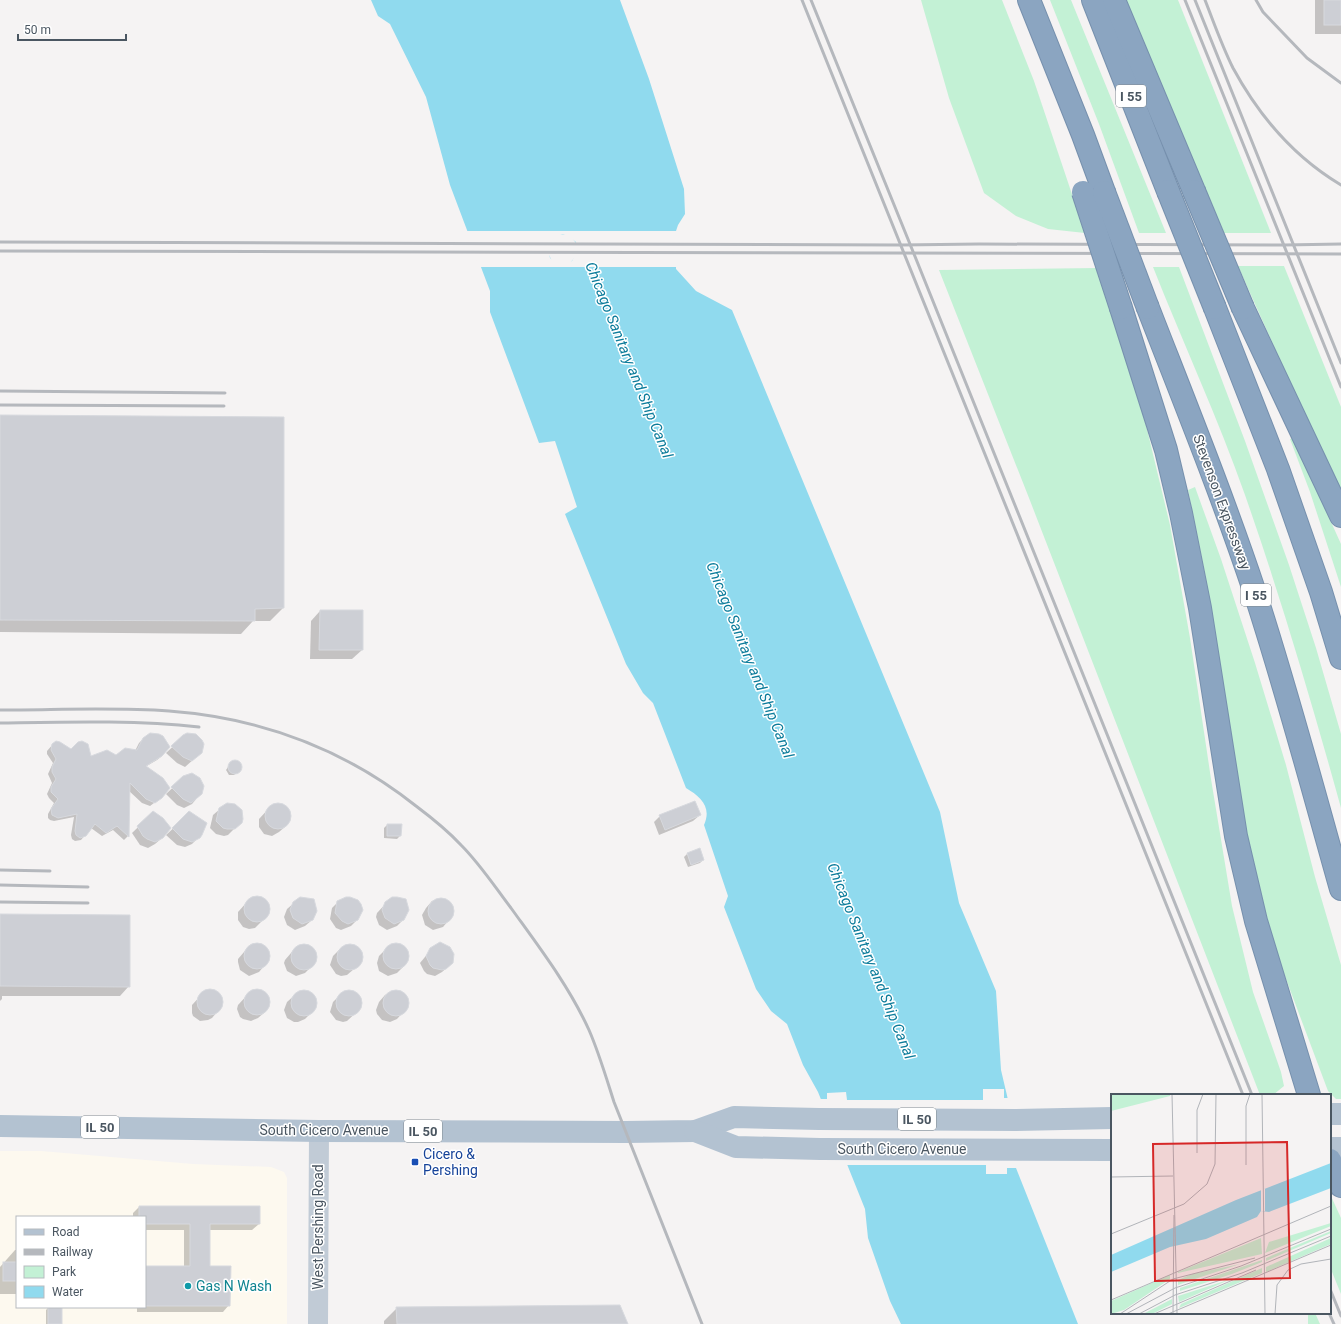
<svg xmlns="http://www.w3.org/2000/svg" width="1341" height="1324" viewBox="0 0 1341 1324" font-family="Roboto,sans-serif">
<rect width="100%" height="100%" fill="#f5f3f3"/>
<path fill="#fdf9ef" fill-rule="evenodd" d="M0 1151H41L193 1164 271 1167 284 1172 287 1178V1324H0ZM17 1217H145V1307H17Z"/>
<g fill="#c3f1d5">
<path d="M921 0H1002L1034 81 1085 233 1048 229 1016 216 984 193 949 98Z"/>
<path d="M1050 0H1071L1166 233H1139L1099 124Z"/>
<path d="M1126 0H1178L1271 233H1224Z"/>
<path d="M1238 266H1284L1341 407V496Z"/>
<path d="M1153 267H1179L1245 441 1289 565 1316 648 1341 734V808C1312 703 1281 598 1245 495 1218 418 1183 343 1153 267Z"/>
<path d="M1097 268 1146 425 1170 525 1190 638 1211 779 1232 906 1253 992 1281 1072 1284 1086 1273 1095H1260L1029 498 939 270Z"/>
<path d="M1293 438 1341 544V587L1310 492 1290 439Z"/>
<path d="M1195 487 1221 559 1255 663 1286 765 1315 877 1341 965V1099H1336L1328 1091 1280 963 1260 893 1241 808 1205 574 1188 490Z"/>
<path d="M1330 1194 1341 1218V1294L1330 1267Z"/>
<path d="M1308 1313H1315L1320 1324H1308Z"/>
</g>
<path fill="#90daee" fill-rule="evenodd" d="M371 0H620L649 79 684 189 685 214 678 225 676 231V269L696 291 732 310 940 812 959 903 996 991 1001 1070 1009 1104 1016 1168 1078 1324H901L890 1301 868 1238 865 1209 818 1092 803 1065 787 1024 771 1011 756 989 724 907 728 896 704 825C712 807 701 797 686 788L653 703 643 693 626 664 565 514 577 507 555 441 539 443 490 312V291L450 185 426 97 390 24 378 16ZM569 234 579 247V253L568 265 553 263 546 249 553 235Z"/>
<g fill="#f5f3f3" fill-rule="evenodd">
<path d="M465 231H676V267H479ZM563 234 568 236 576 242 577 252 572 261 563 264 554 261 550 258 548 249 549 244 555 237Z"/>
<path d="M983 1089H1004V1098H1010L1016 1147V1168H1007V1174H986V1165H845L819 1099H827V1093L846 1092 847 1100H983Z"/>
</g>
<g fill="#0003">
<rect x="1315" y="0" width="26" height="34"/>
<path d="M0 417 283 418V608L270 621H253L241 634 0 632Z"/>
<path d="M320 611 362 650 352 659H310L311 621Z"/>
<path d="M184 736 194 759 185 767 177 763 166 753Z"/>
<path d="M143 739 162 756 157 760 145 767 162 797 150 806 142 803 128 790V836L124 840 113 830 102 836 91 828 81 840 75 841 72 839 71 835 74 817 54 821 50 820 48 818V814L54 803 49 798 47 794 52 783 48 774 53 763 47 754V751L54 743 91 757H116L135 751 139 743Z"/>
<path d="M234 761H238L241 766 240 770 234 775H229L226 770 228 767Z"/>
<path d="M184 777 202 790 198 797 192 804 184 808 177 805 166 794Z"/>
<path d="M279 804 283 805 289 811 290 819 286 826 279 832 272 836 264 834 259 827V819L271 806Z"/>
<path d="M220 809 241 822 228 835 224 836 216 834 210 828 213 815Z"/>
<path d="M153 813 162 838 155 844 148 848 140 845 132 833Z"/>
<path d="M190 813 199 837 192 844 185 847 177 845 166 835Z"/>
<path d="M700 815 693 821 659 835 654 822 660 816Z"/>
<path d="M387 825 400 836 397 839 384 838V828Z"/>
<path d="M699 849 703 860 700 863 688 867 684 857 687 854Z"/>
<path d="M254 897 262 898 268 903 270 909 268 915 255 928 249 929 243 927 238 920V912L247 902Z"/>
<path d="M442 898 450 902 452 905 454 913 449 920 443 927 433 930 425 925 422 915 426 908 432 901Z"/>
<path d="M389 900 404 919 397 926 387 930 379 925 376 917 377 913Z"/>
<path d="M338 902 357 920 351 926 341 930 336 928 330 919 332 908Z"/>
<path d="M294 903 312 920 305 926 295 930 287 925 284 917 287 909Z"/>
<path d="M0 915 129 986 120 996H2V999L0 1001Z"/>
<path d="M256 943 262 944 268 950 270 956 265 965 259 972 249 976 240 970 238 962V959L250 945Z"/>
<path d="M303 944 309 945 315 951 317 957 312 966 305 973 296 976 287 971 284 963 285 960 297 946Z"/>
<path d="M348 944 358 948 362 957 360 963 354 969 347 975 341 976 336 974 330 965 333 956 340 949Z"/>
<path d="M395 944 404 947 409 957 404 966 397 973 388 976 379 971 377 963 379 956 386 949Z"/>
<path d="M434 946 449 966 442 972 435 976 427 974 424 971 420 963Z"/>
<path d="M209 989 219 993 223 1002 218 1011 212 1018 208 1020 200 1021 193 1016 192 1013V1005L204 992Z"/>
<path d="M256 989 262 991 268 996 270 1002 265 1012 258 1018 251 1021 243 1019 240 1017 237 1009 238 1005 250 992Z"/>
<path d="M302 990 312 994 316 1004 312 1012 305 1019 298 1022H294L287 1018 284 1010 287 1002 297 993Z"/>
<path d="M348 990 354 992 360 997 362 1003 360 1009 347 1021 343 1022 336 1020 330 1012 333 1002 339 996Z"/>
<path d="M395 990 401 991 407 997 408 1001 406 1009 397 1019 390 1022 382 1020 377 1014 376 1010 379 1002 385 995Z"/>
<path d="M139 1207 259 1224 252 1230H209V1267L229 1305 223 1312H137V1307H145V1267H184V1230H145V1217H133V1213Z"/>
<path d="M15 1250H17V1294H0V1267Z"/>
<path d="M49 1307H61V1324H46V1310Z"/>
<path d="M397 1308 627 1324H384V1321Z"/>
</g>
<g fill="#cdcfd5" stroke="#d7d9de">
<rect x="1324" y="0" width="17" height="25"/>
<path d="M0 415 284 417V608L255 609V621L0 620Z"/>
<path d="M320 610H363V650H319Z"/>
<path d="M150 733 159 734 163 736 170 747 162 756 146 766 163 778 170 788 162 798 155 803 146 799 130 783 129 837 117 826 106 833 95 824 86 836 80 838 76 835 75 831 77 814 58 818 52 815 51 809 58 799 51 792V787L56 779 52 772V767L56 759 51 750 52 744 56 741 60 742 71 749 78 742 82 741 88 744 91 756 107 750 116 755 125 748 137 750 143 738Z"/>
<path d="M187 733 196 734 202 740 204 744 202 753 192 761 183 757 171 746 183 735Z"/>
<circle cx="235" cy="767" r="7"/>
<path d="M192 773 200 778 204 786 202 794 191 803 183 799 171 787 183 776Z"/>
<path d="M695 801 701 815 665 830 659 815Z"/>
<circle cx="278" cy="816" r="13"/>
<path d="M227 803 235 804 242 810 243 819 242 823 235 829H227L223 828 216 821 219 808Z"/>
<path d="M153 811 163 818 171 828 163 838 155 842 147 839 143 836 137 826Z"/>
<path d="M189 811 207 823 202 835 200 838 192 842 183 839 172 828Z"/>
<path d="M387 824H402L401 836H387Z"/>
<path d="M700 848 704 860 691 865 687 853Z"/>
<circle cx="257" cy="909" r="13"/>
<path d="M300 897 314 899 317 911 313 920 302 924 293 918 290 910 293 902Z"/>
<path d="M346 897H350L358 900 361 904 363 910 358 920 348 924 342 921 335 913 337 901Z"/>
<path d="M392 897H397L406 899 409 910 404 920 394 924 385 918 382 910 385 902Z"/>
<circle cx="441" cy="911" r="13"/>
<path d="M0 914 130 915V987L0 986Z"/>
<path d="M440 942 450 947 454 954 453 963 446 969 442 970 433 968 430 965 426 956 430 948Z"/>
<circle cx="257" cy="956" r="13"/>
<circle cx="396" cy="956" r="13"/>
<circle cx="304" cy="957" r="13"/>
<circle cx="350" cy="957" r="13"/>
<circle cx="210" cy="1002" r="13"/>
<circle cx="257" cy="1002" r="13"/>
<circle cx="349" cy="1003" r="13"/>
<circle cx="396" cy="1003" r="13"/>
<circle cx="304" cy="1003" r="13"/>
<path d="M139 1206H260V1224H210V1266H231L230 1306H145V1266H190V1224H145V1217H139Z"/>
<rect x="3" y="1262" width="14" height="19"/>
<path d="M620 1305 628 1324H397L396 1307Z"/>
<rect x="48" y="1307" width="14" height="17"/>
</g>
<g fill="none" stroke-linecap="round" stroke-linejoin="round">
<g stroke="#7690ad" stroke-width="24">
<g id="highway">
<path d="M1029 0 1083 135 1104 192"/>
<path d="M1093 0 1168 191"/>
<path d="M1114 0 1194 191"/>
<path d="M1121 308 1166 450 1181 513 1200 608 1236 836 1256 921 1309 1095"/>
<path d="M1148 308C1185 403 1223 497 1255 593 1287 691 1313 790 1341 889"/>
<path d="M1215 308 1278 469 1321 592 1341 658"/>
<path d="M1243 308 1341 516"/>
<path d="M1330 1160 1341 1186"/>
</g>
</g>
<path stroke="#c1cbd6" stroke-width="20" d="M318 1324 319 1131"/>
<g stroke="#b3c2d1" stroke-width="22">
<path d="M1330 1114H1341"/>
<path d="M0 1126 319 1131 626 1132 695 1131 734 1117 819 1119 1016 1120 1112 1118"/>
<path d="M695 1131 736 1147 820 1149 1112 1150"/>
<path d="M1330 1148H1341"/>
</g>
<use href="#highway" stroke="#8ba5c1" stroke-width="22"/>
<g stroke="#b5b8bd" stroke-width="3">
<path d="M802 0 1243 1095"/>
<path d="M811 0 914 254 1252 1095"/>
<path d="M1185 0 1341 387"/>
<path d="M1195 0 1341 363"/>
<path d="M1205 0C1214 23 1222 46 1233 68 1259 116 1294 157 1341 185"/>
<path d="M1256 0 1263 12 1307 58 1341 83"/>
<path d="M0 242 901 245 979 244 1284 245 1341 244"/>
<path d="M0 251 1341 254"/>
<path d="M0 391 225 393"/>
<path d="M0 405 224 406"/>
<path d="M0 710C56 710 113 707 169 711 262 718 343 748 416 806 432 818 448 831 461 845 480 864 495 887 511 908 539 947 569 986 589 1030 599 1053 606 1077 614 1102L702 1324"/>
<path d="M0 723C66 722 134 720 199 727"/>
<path d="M0 870 50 871"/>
<path d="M0 885 88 887"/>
<path d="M0 902 88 903"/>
<path d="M1330 1289 1341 1316"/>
<path d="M1329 1313 1334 1324"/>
</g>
<g stroke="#7690ad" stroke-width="24" stroke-linecap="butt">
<g id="highway-bridge">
<path d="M1168 191 1215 308"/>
<path d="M1194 191 1243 308"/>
<path d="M1083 192 1121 308"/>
<path d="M1104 192 1148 308"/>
</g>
</g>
<use href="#highway-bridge" stroke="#8ba5c1" stroke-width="22"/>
</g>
<rect fill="#1a4fb4" stroke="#fff" stroke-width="1.5" x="411" y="1158" width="8" height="8" rx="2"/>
<circle fill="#0f9aa8" stroke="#fff" stroke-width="1.5" cx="188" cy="1286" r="4"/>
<g text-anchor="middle" stroke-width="3" stroke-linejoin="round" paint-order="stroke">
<g fill="#fff" stroke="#808990" stroke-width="1">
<rect x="1116" y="85" width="30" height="22" rx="3"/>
<rect x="1241" y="584" width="30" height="22" rx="3"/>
<rect x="898" y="1108" width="38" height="22" rx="3"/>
<rect x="81" y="1116" width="38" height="22" rx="3"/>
<rect x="404" y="1120" width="38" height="22" rx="3"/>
</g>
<g font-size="13" font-weight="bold" fill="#4a5661">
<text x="1131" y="101">I 55</text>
<text x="1256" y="600">I 55</text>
<text x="917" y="1124">IL 50</text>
<text x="100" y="1132">IL 50</text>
<text x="423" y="1136">IL 50</text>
</g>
<g font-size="14" fill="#4a5661" stroke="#fff">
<text transform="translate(1222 502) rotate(70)" y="5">Stevenson Expressway</text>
<text x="324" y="1135">South Cicero Avenue</text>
<text x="902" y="1154">South Cicero Avenue</text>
<text transform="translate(318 1227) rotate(-90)" y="5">West Pershing Road</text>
</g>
<g font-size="14" fill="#164399" stroke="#fff" text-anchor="start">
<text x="423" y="1159">Cicero &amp;<tspan x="423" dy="16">Pershing</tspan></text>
</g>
<g font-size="14" fill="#0d838f" stroke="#fff" text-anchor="start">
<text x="196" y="1291">Gas N Wash</text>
</g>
<g font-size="15" font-style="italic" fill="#0c7c9b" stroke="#fff">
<text transform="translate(629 360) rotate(68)" y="5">Chicago Sanitary and Ship Canal</text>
<text transform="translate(750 660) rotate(68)" y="5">Chicago Sanitary and Ship Canal</text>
<text transform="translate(871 961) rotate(68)" y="5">Chicago Sanitary and Ship Canal</text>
</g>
</g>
<g transform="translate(1111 1094)">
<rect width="220" height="220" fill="#f5f3f3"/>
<path d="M0 0H59V2L0 17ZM220 129V132L154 159 158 148ZM220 137V139L155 167V164ZM150 144 151 160 67 179V178ZM220 144V150L155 178V173ZM151 166V168L121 180 69 197V194ZM129 170 81 186 67 191V186L81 180ZM151 174V179L68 214 70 210ZM59 181V185L13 216 0 220V207ZM120 185 68 208 67 202ZM61 205V210L41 220H32Z" fill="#c3f1d5"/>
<path d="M220 69V94L158 118 150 117 146 123 95 145 59 153 0 178V161L125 106Z" fill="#90daee"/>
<path d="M150 95H154V117H150Z" fill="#f5f3f3"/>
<path fill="none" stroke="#b1b4b9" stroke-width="1" d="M61 0 66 220M151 0 154 220M86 59V16L92 0M135 71V12L139 0M0 83 62 82M0 140 73 110 96 90 104 70 105 0M0 206 220 112M9 220 62 185 144 164M15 220 64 194 130 172 220 135M28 220 64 201 131 179 220 142M43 220 145 176M57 220 220 151M62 220 63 121M164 220 166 191 177 176 190 170 220 165"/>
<path fill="#d62828" fill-opacity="0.15" stroke="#d62828" stroke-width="2" d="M176 48 179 184 44 187 42 50Z"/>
<rect width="220" height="220" fill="none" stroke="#4a5661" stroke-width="2"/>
</g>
<rect x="16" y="1216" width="130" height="92" fill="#ffffff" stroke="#b7bbc0"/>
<rect x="24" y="1229" width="20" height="6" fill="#b3c2d1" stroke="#b7bbc0"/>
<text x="52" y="1236" font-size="12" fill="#4a5661">Road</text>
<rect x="24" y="1249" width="20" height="6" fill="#b5b8bd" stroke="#b7bbc0"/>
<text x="52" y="1256" font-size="12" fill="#4a5661">Railway</text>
<rect x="24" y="1266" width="20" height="12" fill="#c3f1d5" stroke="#b7bbc0"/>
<text x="52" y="1276" font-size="12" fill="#4a5661">Park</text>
<rect x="24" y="1286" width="20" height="12" fill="#90daee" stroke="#b7bbc0"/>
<text x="52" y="1296" font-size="12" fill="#4a5661">Water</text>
<path d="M18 34v6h108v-6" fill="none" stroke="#4a5661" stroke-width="2"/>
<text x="24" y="34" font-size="12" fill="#4a5661" stroke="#ffffff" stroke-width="3" paint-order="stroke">50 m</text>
</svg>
